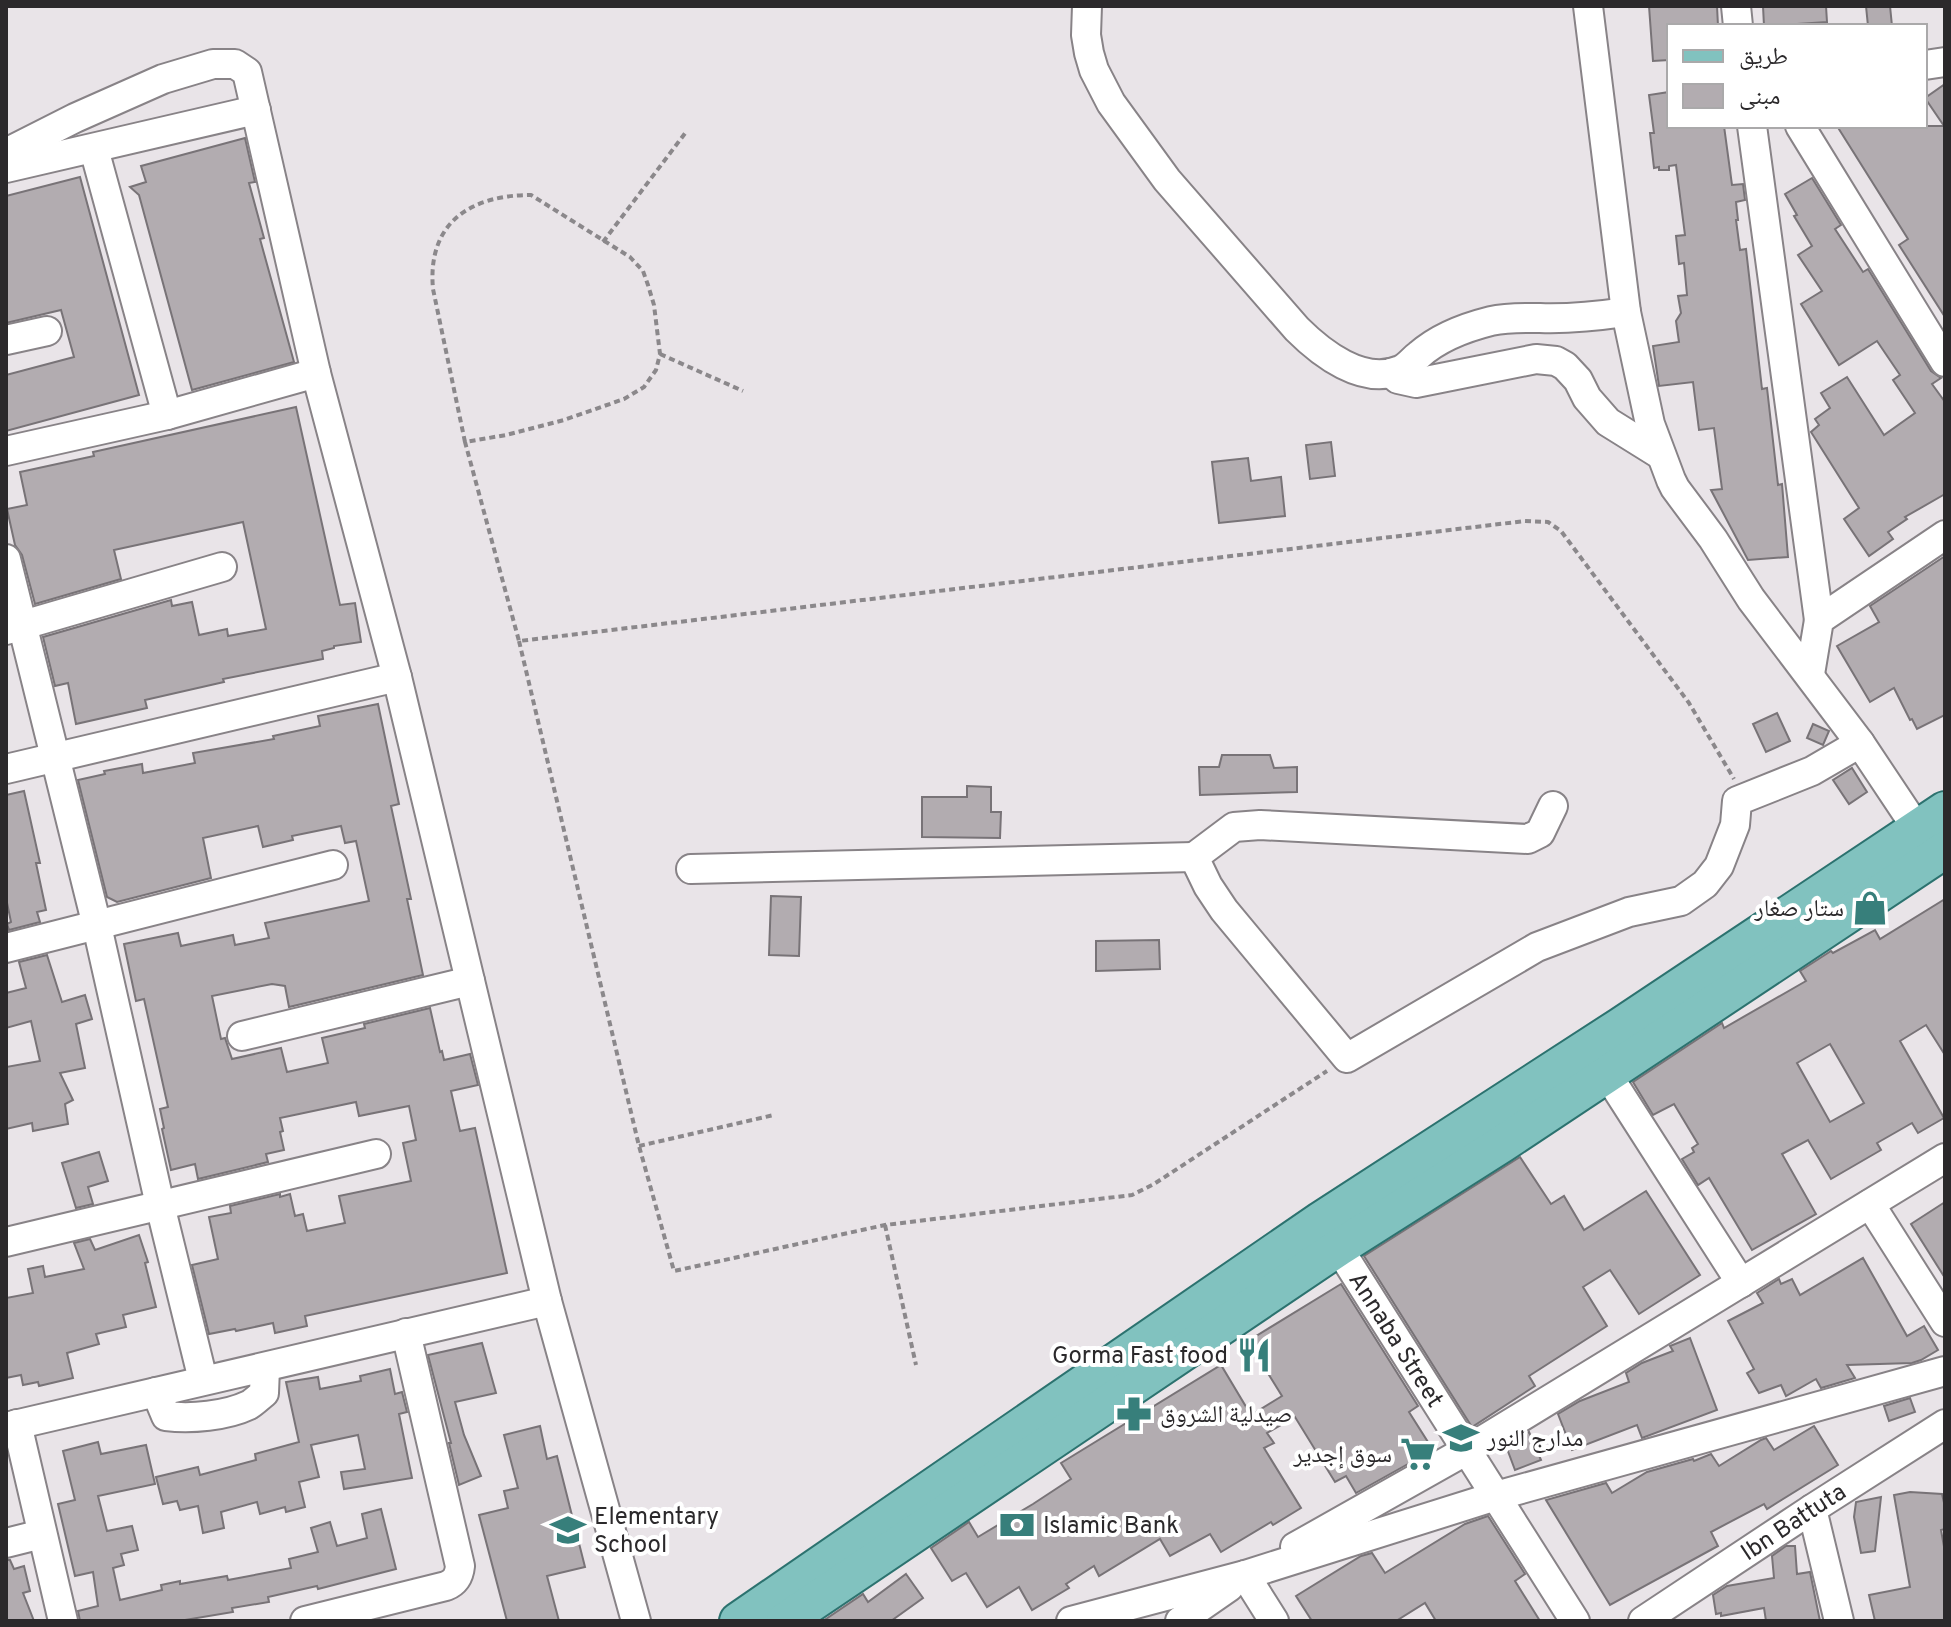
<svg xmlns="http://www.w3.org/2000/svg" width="1951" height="1627" viewBox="0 0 1951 1627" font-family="Overpass,'Noto Naskh Arabic',sans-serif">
<rect width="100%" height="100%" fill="#e9e4e8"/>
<g fill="#b2acb0" stroke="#787377" stroke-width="2" fill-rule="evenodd">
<path d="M1649 6H1717L1718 26H1669V60L1653 61Z"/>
<path d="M1763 6H1826L1827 22 1798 24V26H1764Z"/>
<path d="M1866 6H1890L1892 26H1868Z"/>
<path d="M1945 84V317L1899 245 1908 239 1837 126H1944L1925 98Z"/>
<path d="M1669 92V126H1724L1732 185 1743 184 1745 200 1736 202 1738 220H1736L1740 250 1746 249 1762 389 1767 388 1778 485 1782 484 1788 557 1748 560 1711 490 1722 489 1714 428 1699 430 1693 382 1659 386 1653 346 1679 342 1676 321 1681 313 1678 296 1687 295 1684 263 1679 264 1676 236 1685 235 1676 165 1669 166V170H1659V167L1654 168 1650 133H1654L1649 95Z"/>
<path d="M245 138 255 182 249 183 264 238 260 239 294 362 192 390 139 195 130 187 146 182 141 166Z"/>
<path d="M80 177 139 395 6 431V375L74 357 61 310 6 323V196Z"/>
<path d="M1812 178 1841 225 1835 229 1863 272 1868 269 1931 371 1941 378 1932 384 1945 402V494L1905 517 1907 519 1888 532 1893 539 1869 556 1844 519 1859 508 1811 432 1819 425 1815 419 1830 408 1821 393 1847 377 1884 435 1915 413 1893 380 1900 375 1877 341 1839 365 1801 304 1822 291 1798 255 1812 246 1794 216 1797 215 1785 194Z"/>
<path d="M296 407 340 605 355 603 361 642 334 646V648L322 651 323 659 223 679 224 682 145 700 147 708 76 724 68 683 55 686 43 637 171 600 172 606 192 602 199 635 227 629 228 636 266 629 243 522 114 550 121 579 35 604 22 555 15 545 7 509 27 505 20 472 94 456 93 452Z"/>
<path d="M1331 442 1335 476 1310 479 1306 445Z"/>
<path d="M1248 458 1251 481 1281 477 1285 516 1219 523 1212 462Z"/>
<path d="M1945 556V715L1917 729 1912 719 1910 720 1894 688 1870 702 1837 646 1879 622 1870 606Z"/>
<path d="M378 704 399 804 391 806 411 899H407L423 975 289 1007 285 986 272 984 212 996 221 1039 225 1038 232 1059 281 1048 287 1072 328 1063 322 1038 365 1028 364 1024 430 1008 440 1052 442 1051 444 1060 470 1054 478 1085 451 1091 460 1131 475 1128 507 1273 305 1316 307 1326 275 1333 273 1323 236 1331 235 1329 209 1334 192 1265 218 1259 209 1217 231 1213 230 1206 280 1194V1197L290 1194 295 1216 303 1214 307 1231 345 1223 339 1196 411 1181 403 1143 416 1140 409 1106 359 1116 356 1102 280 1118 283 1131 280 1132 284 1150 266 1154 268 1162 198 1179 195 1164 171 1170 162 1129 164 1128 160 1109 168 1107 144 999 136 1001 124 944 178 933 181 946 233 935 235 945 269 938 265 923 369 901 356 841 345 843 341 826 292 836 293 840 263 847 258 826 203 838 211 878 117 902 107 897 78 780 105 774 104 771 142 764 143 773 195 763 193 753 274 739 273 736 320 726 318 716Z"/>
<path d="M1777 713 1790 741 1766 752 1753 724Z"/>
<path d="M1813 724 1829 731 1823 745 1807 738Z"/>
<path d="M1222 755H1270L1274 768 1297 767V792L1200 795 1199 767H1219Z"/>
<path d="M1852 768 1867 792 1849 804 1833 780Z"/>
<path d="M967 786 991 787V812H1001L1000 838 922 837V797H967Z"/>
<path d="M24 791 40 863H36L46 910 37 912 40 922 9 930 7 924 11 922 6 898V795Z"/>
<path d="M771 896 801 897 799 956 769 955Z"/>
<path d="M1945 899V1055L1926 1025 1900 1041 1944 1118 1918 1133 1912 1123 1877 1143 1881 1150 1831 1179 1808 1140 1782 1154 1816 1214 1752 1250 1709 1178 1698 1185 1682 1159 1694 1152 1692 1148 1698 1144 1674 1104 1653 1115 1633 1082 1722 1023 1724 1028 1806 981 1800 971 1831 951 1833 953 1875 930 1880 939ZM1830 1044 1864 1103 1830 1122 1797 1063Z"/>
<path d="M1159 940 1160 969 1096 971V941Z"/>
<path d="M47 955 62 1002 85 995 92 1019 76 1024 85 1068 60 1073 73 1100 65 1104 68 1124 33 1131 32 1123 6 1129V1067L40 1061 31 1021 6 1028V993L26 988 19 962Z"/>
<path d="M99 1152 108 1181 88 1187 93 1204 76 1208 62 1163Z"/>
<path d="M1520 1157 1551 1204 1564 1196 1584 1230 1646 1191 1700 1275 1639 1314 1610 1270 1583 1287 1607 1326 1529 1376 1535 1386 1472 1427 1364 1256Z"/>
<path d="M1945 1202V1278L1911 1224Z"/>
<path d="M139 1235 148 1262 145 1263 156 1307 123 1315 126 1327 96 1334 99 1344 67 1353 73 1378 39 1386 38 1382 23 1385 21 1375 6 1378V1298L33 1293 28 1269 43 1266 45 1277 84 1269 74 1243 90 1239 95 1250Z"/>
<path d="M1863 1258 1907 1336 1924 1326 1938 1350 1921 1360 1912 1363 1847 1365 1855 1378 1821 1388 1816 1379 1786 1396 1781 1385 1759 1393 1747 1373 1754 1369 1728 1321 1763 1303 1757 1293 1779 1279 1781 1284 1792 1279 1800 1295Z"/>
<path d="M1341 1284 1418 1406 1409 1412 1433 1450 1356 1493 1346 1476 1335 1482 1295 1417 1267 1433 1274 1443 1264 1448 1301 1508 1273 1525 1271 1522 1221 1552 1210 1534 1170 1556 1160 1539 1099 1576 1094 1566 1066 1584 1069 1588 1032 1610 1019 1587 987 1607 966 1573 952 1581 931 1548 969 1522 978 1537 1033 1504 1071 1479 1061 1463 1221 1365 1251 1415 1282 1396 1248 1341Z"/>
<path d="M1690 1338 1717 1410 1642 1438 1637 1425 1572 1450 1558 1414 1580 1401 1629 1382 1626 1373 1642 1363 1673 1351 1670 1346Z"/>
<path d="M482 1343 496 1393 455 1402 464 1435 481 1476 459 1485 449 1443H451L428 1355Z"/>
<path d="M390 1369 395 1394 402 1392 407 1412 399 1414 412 1478 344 1489 341 1472 365 1469 358 1435 311 1445 319 1477 299 1482 305 1507 286 1512 285 1507 260 1514 257 1502 221 1512 224 1528 203 1533 198 1506 180 1510 177 1501 163 1504 156 1477 198 1467 200 1475 256 1460 255 1454 299 1442 286 1382 318 1377 320 1389 361 1381 360 1376Z"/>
<path d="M1910 1398 1915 1412 1889 1421 1884 1406Z"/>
<path d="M540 1426 547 1459 557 1456 585 1567 547 1576 559 1621H507L479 1515 508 1508 504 1491 518 1488 504 1435Z"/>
<path d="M1814 1426 1838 1465 1767 1509 1764 1504 1711 1532 1718 1546 1610 1605 1546 1500 1606 1483 1612 1493 1647 1472 1693 1459 1694 1461 1711 1454 1719 1466 1761 1440 1766 1438 1774 1450Z"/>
<path d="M1529 1432 1541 1460 1515 1470 1506 1446Z"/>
<path d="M98 1442 101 1454 146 1445 155 1484 98 1496 107 1531 132 1526 138 1550 121 1554 124 1565 113 1568 120 1600 162 1590 161 1585 180 1581V1584L227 1576 228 1580 291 1568 289 1559 318 1552 311 1528 330 1522 337 1546 367 1538 362 1514 381 1509 396 1569 318 1589 317 1586 268 1597 269 1602 232 1608 233 1612 179 1621H80L78 1611 98 1606 93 1572 75 1576 58 1504 75 1500 63 1451Z"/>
<path d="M1910 1492 1942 1494 1945 1507V1529L1941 1530 1945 1552V1621H1875L1869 1595 1910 1587 1894 1495Z"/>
<path d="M1881 1497 1875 1551 1861 1553 1854 1517 1856 1502Z"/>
<path d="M1488 1516 1525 1574 1515 1581 1540 1621H1436L1425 1603 1396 1621H1312L1296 1596 1361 1556 1372 1553 1385 1573 1465 1524Z"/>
<path d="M1786 1546H1795L1797 1574 1810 1572 1820 1621H1766L1764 1608 1721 1616V1613L1716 1614 1713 1595 1727 1586 1774 1578 1772 1556Z"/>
<path d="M6 1560H10L14 1569 24 1566 30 1591 23 1593 34 1621H6Z"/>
<path d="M906 1574 923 1598 891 1621H823L863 1594 868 1602Z"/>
</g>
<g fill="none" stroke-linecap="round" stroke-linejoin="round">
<g stroke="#888387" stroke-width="32">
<g id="minor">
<path d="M1087 6 1086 35 1089 53 1094 70 1111 103 1167 180 1297 329C1321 353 1363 386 1400 370 1408 367 1412 360 1419 355 1438 338 1467 327 1491 321 1508 317 1523 318 1540 318 1569 319 1598 316 1626 312"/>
<path d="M1588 6 1626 312 1650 424 1671 480 1675 488 1713 539 1751 599 1860 743 1928 845"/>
<path d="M1736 6 1738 26"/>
<path d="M1925 65 1945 62"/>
<path d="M1752 126 1819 620"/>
<path d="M1800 126 1945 362"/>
<path d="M94 149 167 415"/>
<path d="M6 153 75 118 163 79 213 64H235L247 72 316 373 397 677 547 1301 636 1621"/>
<path d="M6 168 256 110"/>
<path d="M6 340 47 331"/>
<path d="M1391 373 1398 379 1416 383 1536 359 1556 361 1565 366 1578 380 1587 398 1608 422 1661 455"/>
<path d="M6 451 167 415 316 373"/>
<path d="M6 559 97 926 160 1205 203 1380"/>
<path d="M6 630 222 567"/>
<path d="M1810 674 1819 620 1945 535"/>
<path d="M6 769 397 677"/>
<path d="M1553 806 1540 833 1528 839 1260 825 1234 827 1194 857 1208 886 1224 910 1347 1058 1537 947 1629 912 1681 901 1705 884 1719 866 1735 825 1737 801 1812 771 1860 743"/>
<path d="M691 869 1194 857"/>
<path d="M6 948 333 865"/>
<path d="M242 1036 470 981"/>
<path d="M1607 1074 1741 1283"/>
<path d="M1870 1204 1945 1322"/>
<path id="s1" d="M1329 1233 1575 1621"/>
<path d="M6 1242 376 1154"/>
<path d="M156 1392 166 1416C191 1419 226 1416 249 1405 254 1402 259 1397 264 1393L265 1368"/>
<path d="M17 1424 63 1621"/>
<path d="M6 1427 547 1301"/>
<path d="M1812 1509 1839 1621"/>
<path d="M6 1543 42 1534"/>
<path d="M1295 1547 1467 1450 1945 1158"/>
<path d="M1245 1575 1274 1621"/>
<path d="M305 1621 446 1586C456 1582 459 1576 460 1566L406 1333"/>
<path d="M1071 1621 1245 1575 1496 1496 1945 1371"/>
<path d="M1180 1621 1229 1587"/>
<path id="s2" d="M1643 1621 1812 1509 1945 1424"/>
</g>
</g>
<g stroke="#2c726f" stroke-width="40">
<g id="major">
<path d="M738 1621 1321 1220 1619 1027 1945 810"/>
<path d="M785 1621 1338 1248 1502 1144 1945 850"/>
</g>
</g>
<g stroke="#8b888b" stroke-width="4" stroke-dasharray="6 4" stroke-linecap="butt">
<path d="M603 242 686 132"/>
<path d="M660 354 743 391"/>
<path d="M465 442 433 289C427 223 470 195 531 195L630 257 643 271 648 285 654 305 660 354 656 370 644 387 624 399 564 420 506 435 465 442 519 641 1525 521 1548 522 1561 531 1689 703 1734 779"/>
<path d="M519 641 639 1146 674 1271 885 1225 1132 1195 1154 1184 1327 1071"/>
<path d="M639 1146 774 1115"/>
<path d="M885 1225 916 1365"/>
</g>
<use href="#minor" stroke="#fff" stroke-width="28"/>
<use href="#major" stroke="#81c2bf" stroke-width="36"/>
</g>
<defs>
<g id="shop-bare" transform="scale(2.76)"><path d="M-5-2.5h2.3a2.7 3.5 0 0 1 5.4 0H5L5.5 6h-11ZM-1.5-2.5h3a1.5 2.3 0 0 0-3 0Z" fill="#377f7b" stroke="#fff" stroke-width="2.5" paint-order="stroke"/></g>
<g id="restaurant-bare" transform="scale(2.76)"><path d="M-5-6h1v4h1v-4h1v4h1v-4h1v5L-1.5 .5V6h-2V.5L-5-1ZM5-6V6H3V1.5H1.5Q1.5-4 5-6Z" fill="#377f7b" stroke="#fff" stroke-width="2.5" paint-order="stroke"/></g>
<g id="pharmacy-bare" transform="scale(2.76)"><path d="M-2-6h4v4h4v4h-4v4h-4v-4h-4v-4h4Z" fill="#377f7b" stroke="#fff" stroke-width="2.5" paint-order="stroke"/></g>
<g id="school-bare" transform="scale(2.76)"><path d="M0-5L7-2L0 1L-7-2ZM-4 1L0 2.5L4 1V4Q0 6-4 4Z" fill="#377f7b" stroke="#fff" stroke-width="2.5" paint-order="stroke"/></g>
<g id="supermarket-bare" transform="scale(2.76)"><path d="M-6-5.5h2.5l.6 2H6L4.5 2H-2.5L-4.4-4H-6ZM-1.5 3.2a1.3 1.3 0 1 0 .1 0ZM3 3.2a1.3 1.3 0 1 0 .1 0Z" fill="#377f7b" stroke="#fff" stroke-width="2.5" paint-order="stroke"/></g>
<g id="bank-bare" transform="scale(2.76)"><path d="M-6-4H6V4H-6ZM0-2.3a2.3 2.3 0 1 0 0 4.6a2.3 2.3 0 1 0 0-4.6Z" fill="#377f7b" stroke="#fff" stroke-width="2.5" paint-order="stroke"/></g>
</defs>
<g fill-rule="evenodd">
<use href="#shop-bare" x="1870" y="908"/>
<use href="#restaurant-bare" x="1254" y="1355"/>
<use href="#pharmacy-bare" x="1134" y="1414"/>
<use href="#school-bare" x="1461" y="1438"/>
<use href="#supermarket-bare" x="1418" y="1454"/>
<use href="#bank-bare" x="1017" y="1525"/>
<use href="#school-bare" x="568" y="1530"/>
</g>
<g text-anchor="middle" stroke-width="8" stroke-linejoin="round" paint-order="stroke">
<g font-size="24" fill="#2b292b" stroke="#fff" text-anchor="start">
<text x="1844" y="916" text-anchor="end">ستار صغار</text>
<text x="1228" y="1363" text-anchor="end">Gorma Fast food</text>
<text x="1160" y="1422">صيدلية الشروق</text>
<text x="1487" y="1446">مدارج النور</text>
<text x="1392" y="1462" text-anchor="end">سوق إجدير</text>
<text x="594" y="1524">Elementary<tspan x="594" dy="28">School</tspan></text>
<text x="1043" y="1533">Islamic Bank</text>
</g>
<g font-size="24" fill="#2b292b" stroke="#fff">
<text dy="8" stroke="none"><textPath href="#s1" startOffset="126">Annaba Street</textPath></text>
<text dy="8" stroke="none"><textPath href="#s2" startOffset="180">Ibn Battuta</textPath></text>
</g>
</g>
<rect width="1951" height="1627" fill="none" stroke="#2b292b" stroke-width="16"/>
<rect x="1667" y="24" width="260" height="104" fill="#ffffff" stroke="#aaa9aa" stroke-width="2"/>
<rect x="1683" y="50" width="40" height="12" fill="#81c2bf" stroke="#aaa9aa" stroke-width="2"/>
<text x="1739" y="64" font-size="24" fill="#2b292b">طريق</text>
<rect x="1683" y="84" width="40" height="24" fill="#b2acb0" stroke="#aaa9aa" stroke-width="2"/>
<text x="1739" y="104" font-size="24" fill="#2b292b">مبنى</text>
</svg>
